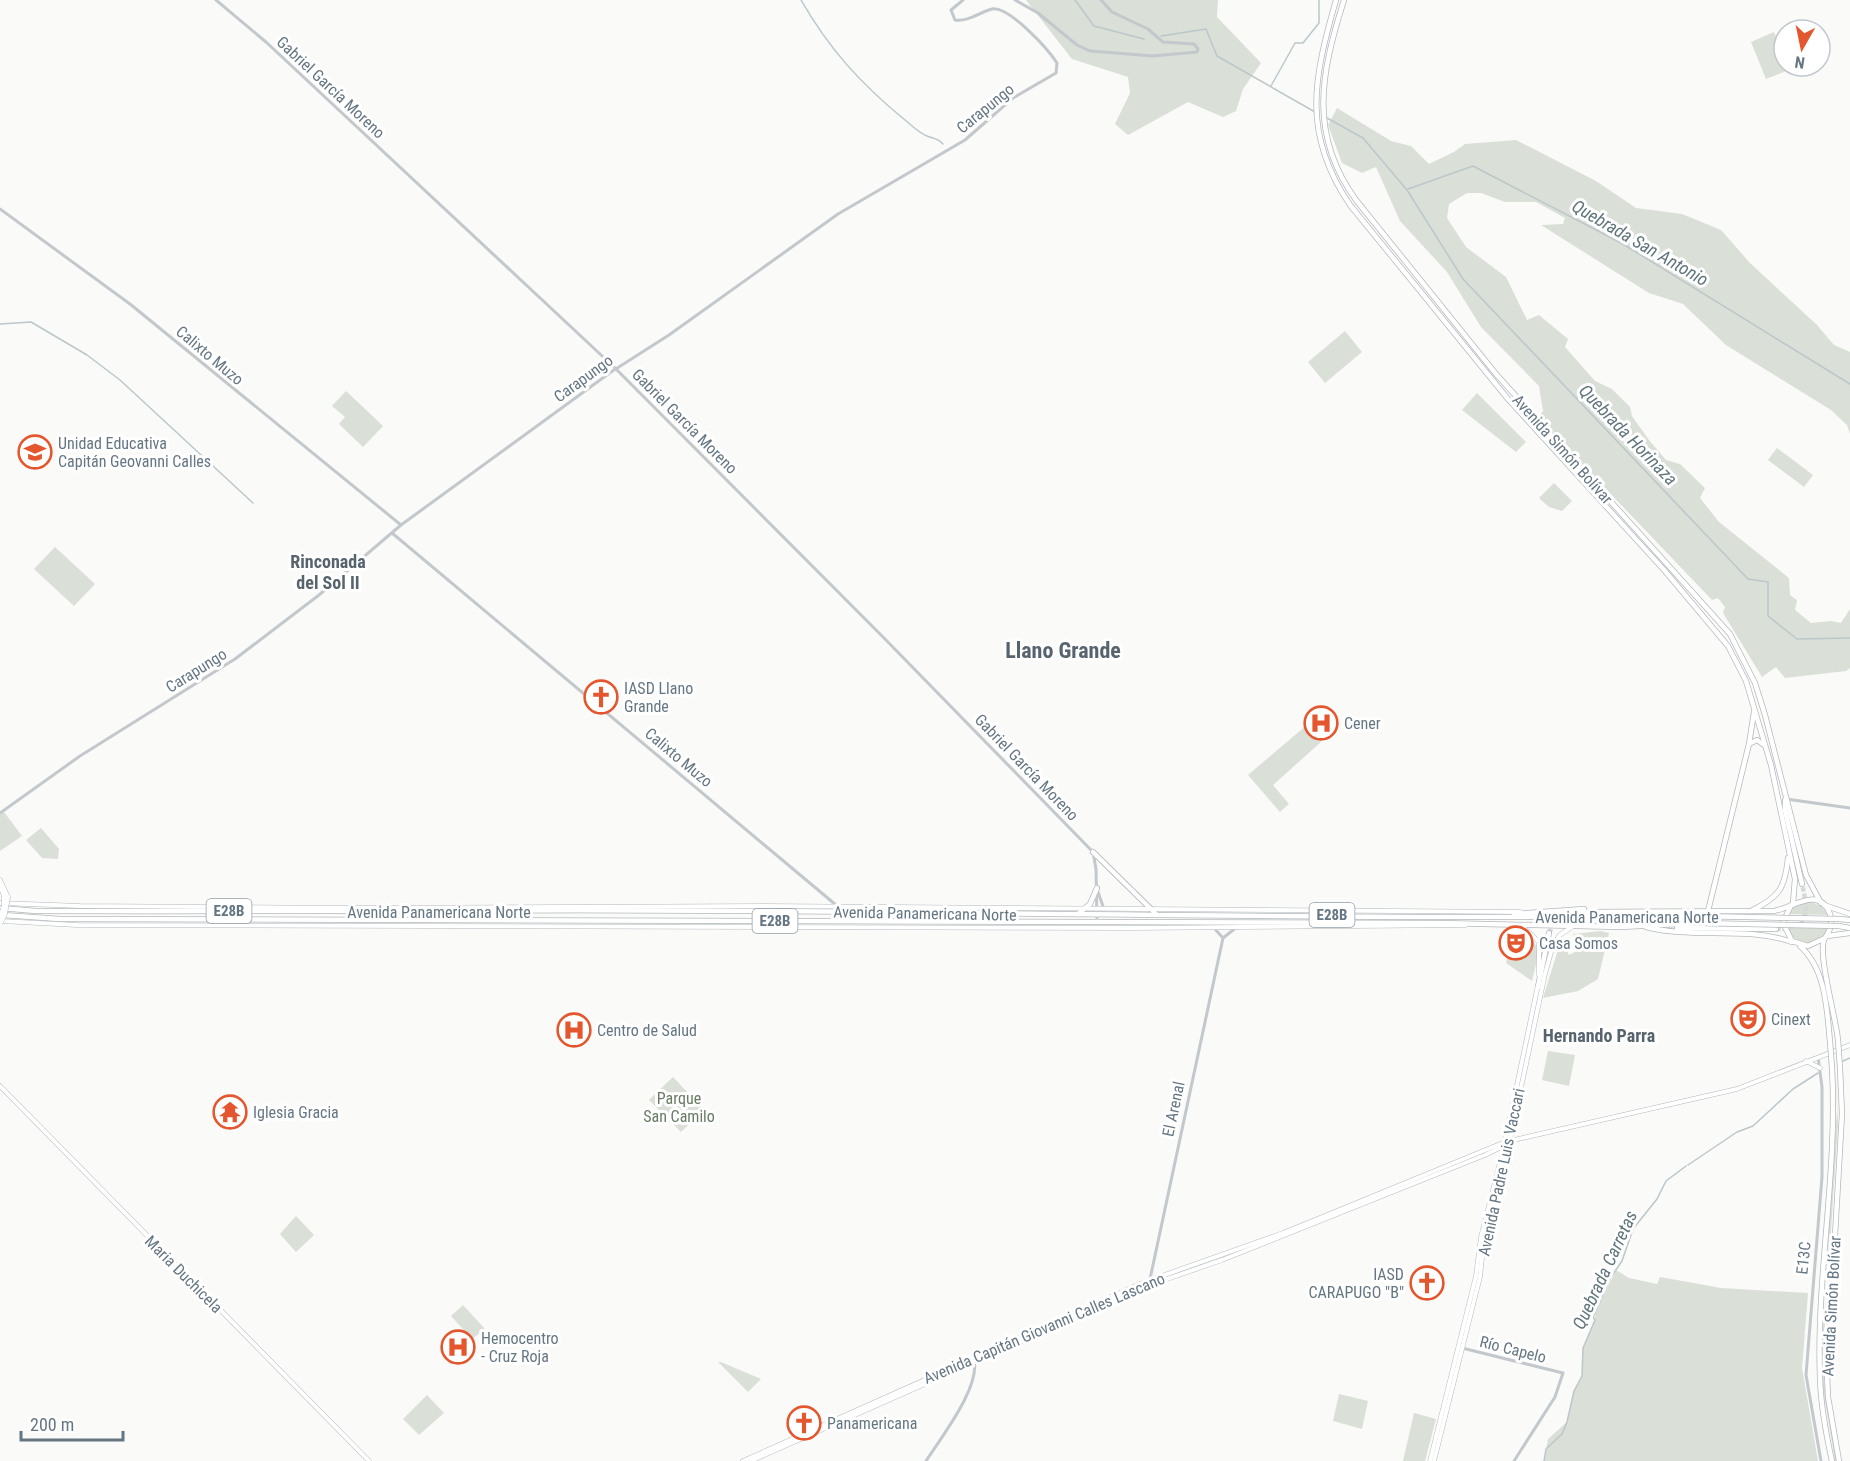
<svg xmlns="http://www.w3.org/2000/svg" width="1850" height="1461" viewBox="0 0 1850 1461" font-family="'Roboto Condensed',sans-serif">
<rect width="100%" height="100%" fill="#fafaf8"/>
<g fill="#dadfd7">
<path d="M1026 0H1218L1217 17 1261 63 1243 89 1236 111 1223 117 1188 102 1128 135 1115 124 1130 93 1128 77 1072 59Z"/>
<path d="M1774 32 1784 57V66H1788L1789 70 1766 79 1751 42Z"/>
<path d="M1337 108 1391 141 1411 146 1429 164 1454 152 1465 144 1516 140 1596 181 1636 208 1682 214 1721 230 1750 263 1817 325 1834 345 1850 352V434L1847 425 1831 410 1726 345 1683 304 1649 293 1541 225 1563 224 1565 218 1536 202H1505L1481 193H1467L1449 204 1447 218 1466 247 1506 277 1527 320 1539 315 1568 339 1565 347 1595 381 1612 389 1630 407 1632 416 1649 440 1666 460 1680 464 1705 488 1700 498 1719 522 1789 578 1790 595 1797 600 1795 610 1811 623 1831 621 1841 623 1850 609V668L1846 671 1785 678 1776 667 1762 677 1723 613 1725 607 1718 598 1712 600 1538 418 1543 411 1539 386 1481 327 1447 272 1400 221 1376 167 1362 173 1342 163 1328 125Z"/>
<path d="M1345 331 1362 352 1325 383 1308 362Z"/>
<path d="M346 391 383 426 363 447 339 424 345 417 332 406Z"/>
<path d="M1477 393 1526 442 1516 452 1462 410Z"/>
<path d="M1777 448 1813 475 1804 487 1768 460Z"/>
<path d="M1554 483 1572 501 1562 511 1549 507 1539 498Z"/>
<path d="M55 547 95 584 74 606 34 569Z"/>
<path d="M1307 725 1321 742 1273 785 1289 804 1280 812 1248 775Z"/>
<path d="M4 812 22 836 0 851V815Z"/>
<path d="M41 828 59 849 58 859 42 858 26 840Z"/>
<path d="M1807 900 1823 907 1828 915 1787 914 1791 907Z"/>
<path d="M1785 924 1830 925C1818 949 1794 951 1785 924Z"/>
<path d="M1601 931 1609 933 1598 979 1578 991 1543 998 1561 940 1569 955 1579 950 1573 934Z"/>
<path d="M1528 937C1544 946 1535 966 1532 981L1506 963 1510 948 1521 952 1527 948Z"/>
<path d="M1548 1051 1575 1055 1569 1086 1542 1080Z"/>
<path d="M1835 1054 1838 1124 1831 1230V1280L1825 1322 1824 1383 1838 1461H1835L1822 1383 1823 1321 1829 1280 1828 1230 1837 1111Z"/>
<path d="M673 1077 704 1110 681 1132 649 1100Z"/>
<path d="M296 1216 314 1235 296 1252 280 1234Z"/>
<path d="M1616 1270 1629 1278 1657 1284 1660 1277 1721 1288 1808 1293 1802 1368 1818 1461H1544L1548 1439 1567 1422 1574 1391 1582 1376 1583 1348 1595 1320V1313Z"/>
<path d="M463 1305 485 1329 472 1339 451 1316Z"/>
<path d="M718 1362H721L761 1379 748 1392Z"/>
<path d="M1339 1394 1368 1401 1362 1429 1333 1421Z"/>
<path d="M427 1395 444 1413 419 1435 403 1419Z"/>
<path d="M1414 1413 1436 1419 1425 1461H1403Z"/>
</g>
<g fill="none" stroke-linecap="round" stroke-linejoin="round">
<g stroke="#bbc7cb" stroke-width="1.5">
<path d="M801 0C829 49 861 84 905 120 911 125 919 133 927 136 934 139 938 138 943 144"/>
<path d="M1075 0 1094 26 1144 39"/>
<path d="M1161 36 1206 29 1217 56 1315 112"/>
<path d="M1271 86 1295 43H1303L1319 23V0"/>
<path d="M1327 118 1363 138 1407 190 1463 279 1748 579 1768 582V616L1797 639 1850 638"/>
<path d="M1408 189 1473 166 1623 244 1850 384"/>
<path d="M0 324 31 322 87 355 120 380 253 503"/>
<path d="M1843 1061 1850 1058"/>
<path d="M1688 1165 1737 1132 1753 1126 1793 1089 1818 1073"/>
<path d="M1544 1461 1546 1449 1562 1434 1567 1422 1574 1391 1582 1376 1583 1348 1595 1320 1593 1317 1611 1277 1622 1261 1633 1229 1657 1199 1666 1181 1686 1166"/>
</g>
<g stroke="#d5d9db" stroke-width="4.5" stroke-dasharray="4.5 2" stroke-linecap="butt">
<path d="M1776 929C1811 930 1808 910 1802 884"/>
<path d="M1549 933C1556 918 1564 913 1581 912"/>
</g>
<g stroke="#b3babf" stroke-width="5">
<g id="secondary">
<path d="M0 880 8 897"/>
<path d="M0 885 4 896"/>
<path d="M0 903 80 906 341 908 765 906 1521 912"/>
<path d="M1 921 77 925 1133 928 1466 925"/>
<path d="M1522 926 1539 942V975"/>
<path d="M1806 1061 1820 1068"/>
<path d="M0 1086 369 1461"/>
<path d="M743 1461 1142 1283 1283 1233 1505 1142 1737 1089 1850 1045"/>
<path d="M751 1461 1144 1287 1222 1260 1485 1155 1514 1141"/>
<path d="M1430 1461 1476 1276 1481 1237 1504 1147 1538 985"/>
<path d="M1434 1461 1480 1277 1484 1238 1510 1140 1545 974 1553 945 1560 935 1573 926"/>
</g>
</g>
<g stroke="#b4b9bd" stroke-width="6">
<g id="trunk">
<path d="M1336 0C1314 78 1301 133 1350 205L1508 399 1665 571 1728 646 1746 681 1771 765 1795 879 1793 903"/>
<path d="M1344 0C1321 73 1308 134 1356 200L1496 374 1730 634 1755 683 1765 715 1806 875 1821 903"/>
<path d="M1749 744 1757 740 1764 745"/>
<path d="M1785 800V810L1802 884"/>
<path d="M1093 852 1157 915"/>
<path d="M1824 905 1850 914"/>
<path d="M0 908 36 911C281 912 526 909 771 911 1080 914 1389 919 1698 916"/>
<path d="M1708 911 1749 744 1754 712"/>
<path d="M1751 911C1779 897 1785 889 1788 858"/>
<path d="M1581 912 1774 911C1793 908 1819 885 1830 914 1833 923 1830 931 1825 938L1808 946 1792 941 1783 923 1791 905"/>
<path d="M1078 914 1090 904 1097 888"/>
<path d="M1514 914 1584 909"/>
<path d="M3 915 60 919 1442 923 1620 927 1699 923"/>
<path d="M1839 919 1850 920"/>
<path d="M1839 926 1850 928"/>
<path d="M1646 927C1694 939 1746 926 1792 942"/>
<path d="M1677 928 1776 929"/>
<path d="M1827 936 1850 933"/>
<path d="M1824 940C1818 955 1836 1019 1838 1040"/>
<path d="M1800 946C1826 969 1827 1010 1830 1042"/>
<path d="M1538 987 1549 933"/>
<path d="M1832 1461C1826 1434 1821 1407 1820 1379 1816 1276 1838 1172 1832 1068"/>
<path d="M1839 1461 1828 1397 1827 1374 1842 1114 1840 1068"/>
</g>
</g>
<g stroke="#c3c8cc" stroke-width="3">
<path d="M216 0 266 42 615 368 884 638 1093 852 1096 869 1097 922"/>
<path d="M1015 0 1038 13 1077 45 1090 51 1153 56 1197 52 1198 49 1194 44 1163 42 1148 29 1112 12 1101 0"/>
<path d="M0 209 130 304 401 525"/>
<path d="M392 533 836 905"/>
<path d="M1786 799 1850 808"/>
<path d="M0 813 80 756 235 659 319 595 401 525 611 372 669 335 838 214 965 140 1013 98 1056 73 1057 63C1048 49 1009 6 992 9 980 12 968 22 955 20L951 10 963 0"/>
<path d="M1098 892 1104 909"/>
<path d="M1214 928 1223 938"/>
<path d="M1818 1057 1822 1087V1177L1806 1375 1821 1461"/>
<path d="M1150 1279 1223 938 1242 923"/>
<path d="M1462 1348 1563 1373 1555 1397 1514 1461"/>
<path d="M926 1461C940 1439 984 1383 973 1357"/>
</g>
<use href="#secondary" stroke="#fff" stroke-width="4"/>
<use href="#trunk" stroke="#fff" stroke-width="4.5"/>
<g stroke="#b3babf" stroke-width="5" stroke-linecap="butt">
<g id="secondary-bridge">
<path d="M0 917 4 906V896"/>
<path d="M0 924 5 914 8 897"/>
</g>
</g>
<g stroke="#b4b9bd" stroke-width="6" stroke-linecap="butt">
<g id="trunk-bridge">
<path d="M1698 916 1839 919"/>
<path d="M1699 923 1839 926"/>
<path d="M1838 1040 1840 1068"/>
<path d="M1830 1042 1832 1068"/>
</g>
</g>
<use href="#secondary-bridge" stroke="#fff" stroke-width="4"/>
<use href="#trunk-bridge" stroke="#fff" stroke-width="4.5"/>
</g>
<defs>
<g id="university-ring" transform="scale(1.725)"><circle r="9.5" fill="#fff" stroke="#e4572e" stroke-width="1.5"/><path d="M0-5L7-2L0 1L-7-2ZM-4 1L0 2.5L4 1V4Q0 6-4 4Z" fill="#e4572e"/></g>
<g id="church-ring" transform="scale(1.725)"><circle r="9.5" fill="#fff" stroke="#e4572e" stroke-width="1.5"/><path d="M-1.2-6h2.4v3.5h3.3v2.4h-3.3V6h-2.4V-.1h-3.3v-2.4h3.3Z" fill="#e4572e"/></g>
<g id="hospital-ring" transform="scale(1.725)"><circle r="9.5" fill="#fff" stroke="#e4572e" stroke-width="1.5"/><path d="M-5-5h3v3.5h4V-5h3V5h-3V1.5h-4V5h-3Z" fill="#e4572e"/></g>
<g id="theatre-ring" transform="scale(1.725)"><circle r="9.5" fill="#fff" stroke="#e4572e" stroke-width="1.5"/><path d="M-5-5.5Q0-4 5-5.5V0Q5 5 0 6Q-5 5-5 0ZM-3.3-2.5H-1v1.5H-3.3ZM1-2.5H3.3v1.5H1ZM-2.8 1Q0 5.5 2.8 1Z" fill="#e4572e"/></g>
<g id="temple-ring" transform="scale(1.725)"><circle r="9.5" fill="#fff" stroke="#e4572e" stroke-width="1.5"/><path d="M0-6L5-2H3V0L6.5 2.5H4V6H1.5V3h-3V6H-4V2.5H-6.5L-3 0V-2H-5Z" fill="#e4572e"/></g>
</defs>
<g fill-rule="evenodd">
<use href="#university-ring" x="35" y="452"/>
<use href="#church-ring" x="601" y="697"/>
<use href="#hospital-ring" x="1321" y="723"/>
<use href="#theatre-ring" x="1516" y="943"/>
<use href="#theatre-ring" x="1748" y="1019"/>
<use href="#hospital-ring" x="574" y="1030"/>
<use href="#temple-ring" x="230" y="1112"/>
<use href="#church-ring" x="1427" y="1283"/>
<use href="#hospital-ring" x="458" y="1347"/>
<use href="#church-ring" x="804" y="1423"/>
</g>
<g text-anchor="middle" stroke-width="6" stroke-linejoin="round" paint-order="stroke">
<g fill="#fff" stroke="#939fa8" stroke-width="1.5">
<rect x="206.5" y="899" width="45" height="24" rx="4.5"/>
<rect x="1309.5" y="903" width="45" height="24" rx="4.5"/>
<rect x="752.5" y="909" width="45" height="24" rx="4.5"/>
</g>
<g font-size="15" font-weight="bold" fill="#657683">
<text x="229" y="916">E28B</text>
<text x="1332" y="920">E28B</text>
<text x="775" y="926">E28B</text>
</g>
<g font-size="16" fill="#657683" stroke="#fff">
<text transform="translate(331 87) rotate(43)" y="6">Gabriel García Moreno</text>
<text transform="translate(985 108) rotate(-39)" y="6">Carapungo</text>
<text transform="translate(210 355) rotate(40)" y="6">Calixto Muzo</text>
<text transform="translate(583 378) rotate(-36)" y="6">Carapungo</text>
<text transform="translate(685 421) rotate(45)" y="6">Gabriel García Moreno</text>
<text transform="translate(1563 449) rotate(48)" y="6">Avenida Simón Bolívar</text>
<text transform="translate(196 670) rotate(-32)" y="6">Carapungo</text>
<text transform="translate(679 757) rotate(40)" y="6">Calixto Muzo</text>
<text transform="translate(1027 767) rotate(46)" y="6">Gabriel García Moreno</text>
<text x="439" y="918">Avenida Panamericana Norte</text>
<text transform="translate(925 913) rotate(1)" y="6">Avenida Panamericana Norte</text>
<text x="1627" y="923">Avenida Panamericana Norte</text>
<text transform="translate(1173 1109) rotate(-78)" y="6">El Arenal</text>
<text transform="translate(1501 1172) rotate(-78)" y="6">Avenida Padre Luis Vaccari</text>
<text transform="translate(1803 1258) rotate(-84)" y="6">E13C</text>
<text transform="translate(184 1274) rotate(45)" y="6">Maria Duchicela</text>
<text transform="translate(1831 1306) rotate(-87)" y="6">Avenida Simón Bolívar</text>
<text transform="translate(1044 1328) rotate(-23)" y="6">Avenida Capitán Giovanni Calles Lascano</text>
<text transform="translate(1513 1349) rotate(14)" y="6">Río Capelo</text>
</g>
<g font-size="16" fill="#657683" stroke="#fff" text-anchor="start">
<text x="58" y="449">Unidad Educativa<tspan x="58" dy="18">Capitán Geovanni Calles</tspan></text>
<text x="624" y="694">IASD Llano<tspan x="624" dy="18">Grande</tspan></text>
<text x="1344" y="729">Cener</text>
<text x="1539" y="949">Casa Somos</text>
<text x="1771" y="1025">Cinext</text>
<text x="597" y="1036">Centro de Salud</text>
<text x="253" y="1118">Iglesia Gracia</text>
<text x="1404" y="1280" text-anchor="end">IASD<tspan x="1404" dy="18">CARAPUGO "B"</tspan></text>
<text x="481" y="1344">Hemocentro<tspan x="481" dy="18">- Cruz Roja</tspan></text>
<text x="827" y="1429">Panamericana</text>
</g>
<g font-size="16" fill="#687a64" stroke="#fff">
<text x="679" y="1104">Parque<tspan x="679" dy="18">San Camilo</tspan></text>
</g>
<g font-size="18" font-style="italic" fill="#60757c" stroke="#fff">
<text transform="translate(1640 243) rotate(30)" y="6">Quebrada San Antonio</text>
<text transform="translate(1628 435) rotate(46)" y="6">Quebrada Horinaza</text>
<text transform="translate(1605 1270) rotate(-65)" y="6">Quebrada Carretas</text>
</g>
<g font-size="18" font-weight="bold" fill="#57646e" stroke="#fff">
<text x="328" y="568">Rinconada<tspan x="328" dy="21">del Sol II</tspan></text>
<text x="1599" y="1042">Hernando Parra</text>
</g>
<g font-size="22" font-weight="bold" fill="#57646e" stroke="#fff">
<text x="1063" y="658">Llano Grande</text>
</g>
</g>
<g transform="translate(1802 48) rotate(189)"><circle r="28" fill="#ffffff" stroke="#c1c8cd" stroke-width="1.5"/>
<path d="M0-4.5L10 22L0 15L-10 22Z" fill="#e4572e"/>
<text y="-9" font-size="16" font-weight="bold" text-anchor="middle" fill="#657683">N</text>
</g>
<path d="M21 1431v9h102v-9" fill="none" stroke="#657683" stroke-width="3"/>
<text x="30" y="1431" font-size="18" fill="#657683" stroke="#ffffff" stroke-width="4.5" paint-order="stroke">200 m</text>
</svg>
